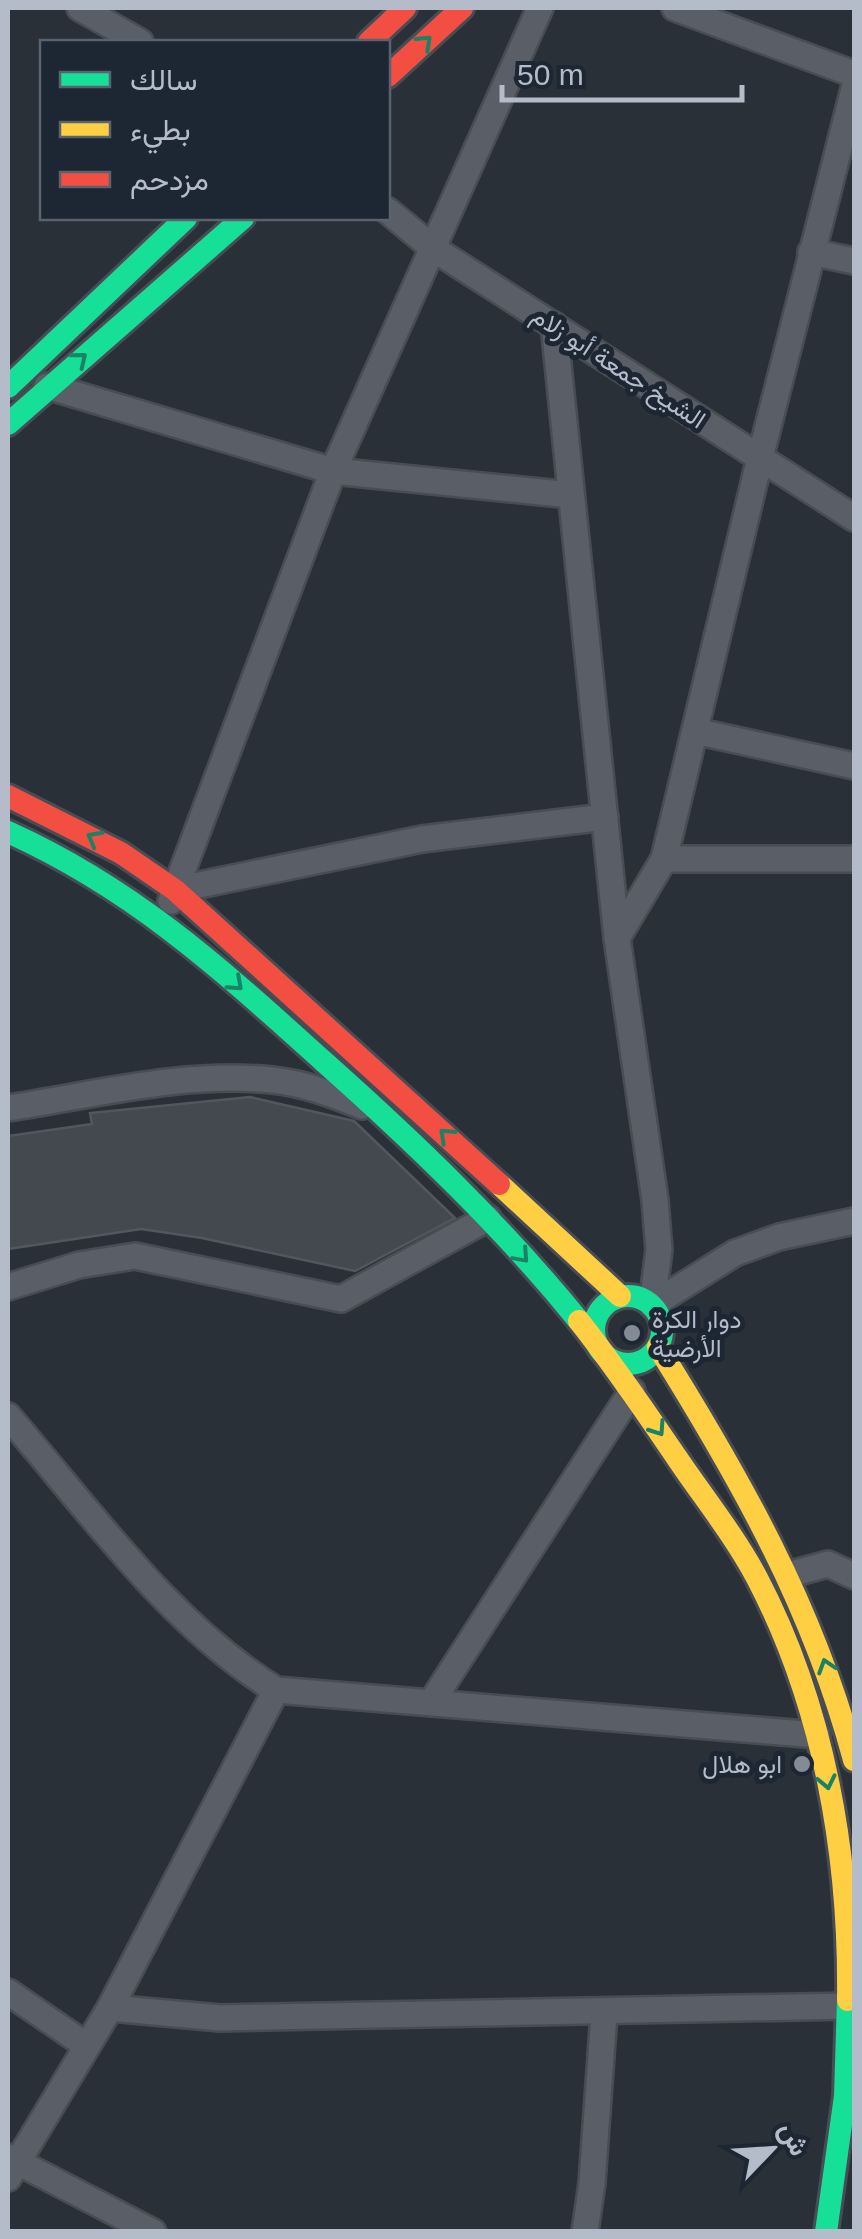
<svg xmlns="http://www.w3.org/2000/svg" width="862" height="2239" viewBox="0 0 862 2239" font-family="Arial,Vazirmatn,sans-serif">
<rect width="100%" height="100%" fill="#2a3038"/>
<path fill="#444950" stroke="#52575f" stroke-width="2.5" d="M250 1097 354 1121 455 1218 355 1271 202 1238 141 1229 8 1249V1136L92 1124 90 1113Z"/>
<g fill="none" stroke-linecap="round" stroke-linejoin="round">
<g stroke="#484c53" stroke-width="30">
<g id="street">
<path d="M80 8 140 42"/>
<path d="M675 8 854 74"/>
<path d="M388 211 434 249 854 518"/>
<path d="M811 252 854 261"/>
<path d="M554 325 617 938 655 1200 659 1250 652 1305"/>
<path d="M47 386 333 471 571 495"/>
<path d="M695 731 854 766"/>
<path d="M664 859H854"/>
<path d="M175 890 422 839 605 817"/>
<path d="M171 901 333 471 540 8"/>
<path d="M617 938 664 859 760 458 854 89"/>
<path d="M8 1108C93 1095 185 1071 272 1080 303 1083 332 1094 362 1106"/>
<path d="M8 1287 79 1265 135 1256 341 1299 488 1218"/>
<path d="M652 1305 735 1253 779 1237 854 1221"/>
<path d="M8 1416C90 1511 169 1624 276 1690L817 1735"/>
<path d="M791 1574 828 1564 854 1576"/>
<path d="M431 1703 632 1391"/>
<path d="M8 1992 87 2046"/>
<path d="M110 2008 220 2018 849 2006"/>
<path d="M8 2157 153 2232"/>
<path d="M8 2178 110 2008 276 1690"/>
<path d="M585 2232 592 2183 604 2013"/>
</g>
</g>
<g stroke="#484c55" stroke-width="28">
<g id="fast">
<path d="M8 387 186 218"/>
<path d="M8 424 243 218"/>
<path d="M8 832C134 889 221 969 322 1060 413 1141 502 1226 579 1321"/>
<circle cx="628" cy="1330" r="34"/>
<path d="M826 2232 845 2096 848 2000"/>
</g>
</g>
<g stroke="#484c55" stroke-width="28">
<g id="slow">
<path d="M499 1184 620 1296"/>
<path d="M579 1321C614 1365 645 1411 677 1458 704 1498 734 1535 757 1578 824 1706 850 1856 848 2000"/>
<path d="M658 1347C741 1480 813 1607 854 1760"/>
</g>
</g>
<g stroke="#484c55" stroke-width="28">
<g id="jam">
<path d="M369 42 405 8"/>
<path d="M388 76 462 8"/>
<path d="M8 796 121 853 175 890 499 1184"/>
</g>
</g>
<use href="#street" stroke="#5a5e66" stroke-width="25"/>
<use href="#fast" stroke="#16e098" stroke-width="22"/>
<use href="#slow" stroke="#ffcf43" stroke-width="22"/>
<use href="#jam" stroke="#f24e42" stroke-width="22"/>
</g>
<defs><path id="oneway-chevron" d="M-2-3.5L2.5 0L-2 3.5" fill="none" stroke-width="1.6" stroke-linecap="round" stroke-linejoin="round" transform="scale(2.5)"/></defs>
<g stroke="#1a8366">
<use href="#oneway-chevron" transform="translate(425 42) rotate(-43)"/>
<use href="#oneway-chevron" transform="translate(80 359) rotate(-39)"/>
<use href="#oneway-chevron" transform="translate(94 838) rotate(-151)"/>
<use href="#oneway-chevron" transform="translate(236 984) rotate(42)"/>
<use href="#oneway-chevron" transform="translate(446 1135) rotate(-137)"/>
<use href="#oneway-chevron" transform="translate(522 1256) rotate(48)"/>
<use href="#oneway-chevron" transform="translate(658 1429) rotate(56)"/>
<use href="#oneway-chevron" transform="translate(826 1666) rotate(-108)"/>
<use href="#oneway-chevron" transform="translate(827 1782) rotate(78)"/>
</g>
<g fill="#848b96" stroke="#1d2633" stroke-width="4">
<circle cx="632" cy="1333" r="10"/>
<circle cx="802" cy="1764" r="10"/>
</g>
<g text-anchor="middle" stroke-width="10" stroke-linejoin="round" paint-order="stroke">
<g font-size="25" fill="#b4bcc9" stroke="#1d2633">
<text transform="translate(619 367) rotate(33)" y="9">الشيخ جمعة أبو زلام</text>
</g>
<g font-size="25" fill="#b4bcc9" stroke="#1d2633" text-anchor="start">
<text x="652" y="1328">دوار الكرة<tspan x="652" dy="29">الأرضية</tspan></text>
<text x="782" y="1773" text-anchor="end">ابو هلال</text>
</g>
</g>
<rect width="862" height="2239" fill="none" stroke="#b4bcc9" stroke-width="20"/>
<rect x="40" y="40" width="350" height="180" fill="#1d2633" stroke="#59626f" stroke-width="2.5"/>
<rect x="60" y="72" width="50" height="15" fill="#16e098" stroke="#59626f" stroke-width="2.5"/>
<text x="130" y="90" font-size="30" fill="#b4bcc9">سالك</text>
<rect x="60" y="122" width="50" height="15" fill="#ffcf43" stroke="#59626f" stroke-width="2.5"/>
<text x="130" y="140" font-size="30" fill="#b4bcc9">بطيء</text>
<rect x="60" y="172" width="50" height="15" fill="#f24e42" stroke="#59626f" stroke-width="2.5"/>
<text x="130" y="190" font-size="30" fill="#b4bcc9">مزدحم</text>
<g transform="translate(772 2149) rotate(65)" stroke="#1d2633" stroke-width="8" paint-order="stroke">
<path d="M0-8L18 38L0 25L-18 38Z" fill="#b4bcc9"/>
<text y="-15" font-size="28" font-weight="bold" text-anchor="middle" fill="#b4bcc9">ش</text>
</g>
<path d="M502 85v15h240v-15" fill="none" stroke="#b4bcc9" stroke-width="5"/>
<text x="517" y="85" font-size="30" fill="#b4bcc9" stroke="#1d2633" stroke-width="8" paint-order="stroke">50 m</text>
</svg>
